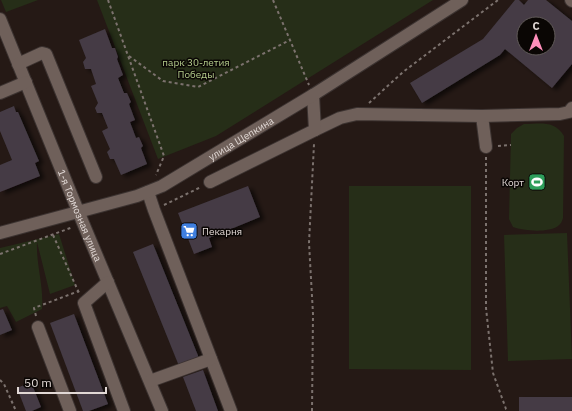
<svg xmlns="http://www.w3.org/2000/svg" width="572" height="411" viewBox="0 0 572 411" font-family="'IBM Plex Sans',sans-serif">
<defs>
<filter id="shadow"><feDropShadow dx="4.5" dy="2.5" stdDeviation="2" flood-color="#0009"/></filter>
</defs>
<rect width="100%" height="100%" fill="#251915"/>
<g fill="#262e18">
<path d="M1 0H38L6 12Z"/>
<path d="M97 0H433L216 136 158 159Z"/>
<path d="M524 124C541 124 554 120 564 136L563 218C562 221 561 224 558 226 548 233 524 231 513 227L509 219 511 134 517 128Z"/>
<path d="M349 186H471V370L349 369Z"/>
<path d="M567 233 572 359 508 361 504 235Z"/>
<path d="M59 234 75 285 50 294 37 242C36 265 44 286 42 309L16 322 7 306 0 308V248Z"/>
</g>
<g fill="#443b45" fill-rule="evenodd" filter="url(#shadow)">
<path d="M515 0H519L524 5 528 0H546L572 21V64L552 88 505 49 500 55 422 103 410 83 483 39ZM524 24H548V48H524Z"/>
<path d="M105 29 112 48H115L118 57 117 59 123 75 118 78 124 93H127L131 102 129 104 135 120 130 122 136 138 139 137 143 146 141 148 147 164 121 175 114 159H110L107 152 110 149 102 131 108 128 102 113H97L95 108 98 103 91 86 96 84 91 69H85L83 62 86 58 79 40Z"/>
<path d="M14 106 16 112H18L39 161 35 163 40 176 0 192V165L12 160 0 131V112Z"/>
<path d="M248 186 260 217 209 238 212 247 194 254 178 213Z"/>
<path d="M153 244 199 358 179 366 133 252Z"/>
<path d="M3 309 12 330 0 335V310Z"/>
<path d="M74 314 108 404 89 411H83L50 323Z"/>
<path d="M203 370 218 411H196L183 377Z"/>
<path d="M31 382 41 407 32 411H26L17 388Z"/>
<rect x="519" y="397" width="53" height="14"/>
</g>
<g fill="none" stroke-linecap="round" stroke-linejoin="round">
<g stroke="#3c3331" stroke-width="14">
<g id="minor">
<path d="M571 0 572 1"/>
<path id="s1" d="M0 19 78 211 162 411"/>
<path d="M18 64 42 53 46 54 96 177"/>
<path d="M0 93 26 82"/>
<path d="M482 116 486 147"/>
<path d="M315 130 340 118 357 114 482 116 560 114 569 112 572 108"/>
<path d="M210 182 315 130 313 95"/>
<path d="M148 192 154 210 231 411"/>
<path id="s2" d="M0 233 137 196 162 186 313 95 462 0"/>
<path d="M108 282 84 303 124 411"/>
<path d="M38 327 70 411"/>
<path d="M150 381 211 359"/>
</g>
</g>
<g stroke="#7c726e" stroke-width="2" stroke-dasharray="3 3" stroke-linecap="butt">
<path d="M108 0 164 156 156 175"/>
<path d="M273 0 309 85"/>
<path d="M129 56 163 81 198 87 290 40"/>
<path d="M369 103 403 72 498 0"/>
<path d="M498 146 511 145"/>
<path d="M486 157V308L493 373 506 409 508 411"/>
<path d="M164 205 201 187"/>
<path d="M53 235 79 293"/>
<path d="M0 254 73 227"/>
<path d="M36 316 34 308 79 291"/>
<path d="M0 380 4 384 16 411"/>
<path d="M312 411 313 314 309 243 314 144"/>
</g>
<use href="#minor" stroke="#6f605a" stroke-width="12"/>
</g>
<defs>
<g id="stadium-square" transform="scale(0.9)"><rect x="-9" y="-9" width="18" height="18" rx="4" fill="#2e9e5b" stroke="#0a0604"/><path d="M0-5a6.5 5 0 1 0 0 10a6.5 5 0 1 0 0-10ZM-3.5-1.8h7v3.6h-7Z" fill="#fff"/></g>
<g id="supermarket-square" transform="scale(0.9)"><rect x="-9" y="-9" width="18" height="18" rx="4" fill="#3f7fe0" stroke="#0a0604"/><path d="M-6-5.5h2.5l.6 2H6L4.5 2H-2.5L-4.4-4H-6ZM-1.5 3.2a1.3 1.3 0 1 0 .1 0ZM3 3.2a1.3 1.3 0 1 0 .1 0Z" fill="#fff"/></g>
</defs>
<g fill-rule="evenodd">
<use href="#stadium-square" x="537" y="182"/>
<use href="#supermarket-square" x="189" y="231"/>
</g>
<g text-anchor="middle" stroke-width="3" stroke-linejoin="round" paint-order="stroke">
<g font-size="10" fill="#b3cb8b" stroke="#0a0604">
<text x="196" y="66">парк 30-летия<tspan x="196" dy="12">Победы</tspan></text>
</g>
<g font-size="10" fill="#e1d8d5" stroke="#0a0604">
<text dy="4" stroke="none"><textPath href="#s2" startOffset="261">улица Щепкина</textPath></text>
<text dy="4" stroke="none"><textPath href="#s1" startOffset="212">1-я Тормозная улица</textPath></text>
</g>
<g font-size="10" fill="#e1d8d5" stroke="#0a0604" text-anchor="end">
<text x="524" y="186">Корт</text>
<text x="202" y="235" text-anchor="start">Пекарня</text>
</g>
</g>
<g transform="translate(536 36)"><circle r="19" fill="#0a0604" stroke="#605a58"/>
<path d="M0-3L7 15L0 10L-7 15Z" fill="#ff8ebb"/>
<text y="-6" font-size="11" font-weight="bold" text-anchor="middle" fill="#e1d8d5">С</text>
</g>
<path d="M18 387v6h88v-6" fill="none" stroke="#e1d8d5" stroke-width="2"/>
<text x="24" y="387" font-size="12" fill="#e1d8d5" stroke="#0a0604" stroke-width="3" paint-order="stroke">50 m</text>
</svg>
